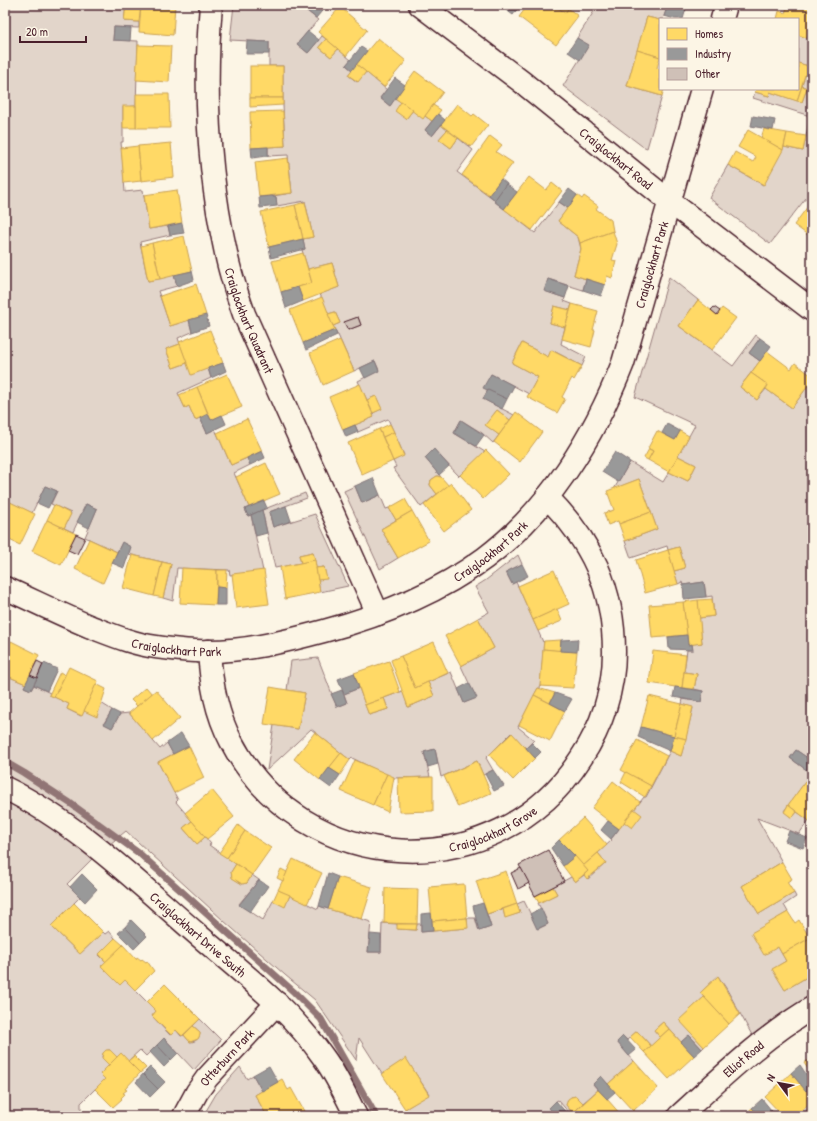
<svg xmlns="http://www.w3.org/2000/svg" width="817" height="1121" viewBox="0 0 817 1121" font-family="'Patrick Hand',sans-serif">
<rect width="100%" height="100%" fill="#fcf5e5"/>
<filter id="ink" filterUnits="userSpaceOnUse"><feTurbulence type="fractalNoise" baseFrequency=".025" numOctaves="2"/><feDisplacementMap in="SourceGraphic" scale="8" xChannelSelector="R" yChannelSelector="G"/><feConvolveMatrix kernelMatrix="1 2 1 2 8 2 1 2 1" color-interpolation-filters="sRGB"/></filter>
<g filter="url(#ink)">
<g fill="#e2d5ca" stroke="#967a7a" fill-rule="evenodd">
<path d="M5 5H126L124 21 139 22V28L114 27 113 40 138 41 136 106 123 107V142H121L125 192 143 190 149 229 168 226 170 235 140 242 148 281 174 275 177 286 158 291 170 326 189 320 192 332 178 338 180 344 166 349 173 368 187 363 208 368 211 378 178 393 185 408 189 406 195 420 200 418 207 433 215 429 231 465 247 458 250 465 234 473 249 507 245 509 248 516 251 515 263 571 230 575 229 570 177 568 173 601 163 598 171 564 128 554 130 547 122 543 117 552 85 537 97 509 86 504 73 532 64 528 71 513 51 504 57 491 45 486 32 513 5 500Z"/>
<path d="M234 5H268L302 7 318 20 297 44 308 53 322 36 326 39 319 47 331 57 338 49 351 60 346 65 352 70 348 75 357 82 366 72 387 90 380 98 390 106 395 98 401 102 406 119 413 110 423 118 425 116 432 121 425 130 432 136 441 125 447 130 439 139 451 148 458 138 473 150 457 172 495 200 494 201 535 233 559 202 568 208 558 221 578 237 581 249 574 275 586 279 583 290 548 279 545 291 565 298 564 301 572 304 570 310 554 306 550 323 565 327 561 344 586 357 582 366 552 350 548 357 522 343 512 363 538 377 529 394 491 374 488 390 483 399 514 415 510 420 497 410 486 425 499 435 493 443 482 433 461 420 454 433 485 452 459 476 434 450 425 458 441 477 437 476 431 480 430 485 437 494 421 507 393 468 396 467 393 461 404 455 388 419 358 432 355 425 374 417 373 413 381 409 376 396 367 400 358 381 379 370 375 361 354 371 338 335H337L333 326 340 323 335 312 328 314 320 294 339 287 332 263 308 269 302 250 305 249 303 239 313 237 305 201 277 206 276 197H273V196L292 193 288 155 268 156V147L285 146 283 105V66H269V42L230 40ZM358 317 361 325 348 330 345 322Z"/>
<path d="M598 5H668L663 19H660V20L647 17 627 86 662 96 647 148 642 146 563 86 588 46 577 38Z"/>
<path d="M798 35 810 39 812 36V67L798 63Z"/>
<path d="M805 75 812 77V202L806 198 770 244 709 198 728 165 763 185 784 147 803 151 810 116 753 98 755 92 769 96 770 92 802 102 807 88 802 86Z"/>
<path d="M669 277 698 300 679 326 733 366 756 335 760 338 749 353 760 361 740 387 757 400 766 389 792 408 812 380V761L796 750 790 758 812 774V781L808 778 784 811 792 818 797 812 809 820 799 834 757 818 782 862 742 886 759 914 794 893 796 897 784 905 788 912 752 934 778 947 786 961 773 969 785 990 812 974V995L785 1011 752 1035 726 988 718 976 700 993 704 997 680 1020 704 1047 702 1049 689 1035 681 1042 663 1022 654 1030 660 1037 651 1046 637 1031 627 1040 623 1036 617 1042 634 1061 608 1084 601 1077 593 1084 598 1090 583 1103 576 1096 571 1097 566 1105 573 1113 571 1115 558 1100 556 1101V1116H410L405 1109 429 1094 406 1059 382 1074 359 1038 356 1060 315 1000 285 975 224 921 126 831 94 857 67 884 80 897 51 926 80 954 103 932 105 934 109 931 115 938 99 955 106 962 120 985 125 980 156 1011 152 1016 170 1035 176 1030 181 1036 184 1035 190 1042C196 1042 200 1038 200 1032L193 1026 200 1019 221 1040 194 1070 164 1038 146 1056 140 1050 128 1061 121 1054 117 1057 110 1050C105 1050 103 1052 102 1057L109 1065 100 1074 105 1079 81 1103V1116H5V675L26 684 24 687 31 690 34 685 50 693V695L69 704 67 709 81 716 84 711 101 703 112 710 104 723 112 728 120 714 129 713 160 749 167 743 173 754 158 762 178 800 176 802 192 821 183 828 197 844 205 837 211 844 209 845 236 864 231 872 233 878 242 884 247 883 252 875 259 880 239 904 263 920 273 901 285 906 290 895 318 909 319 906 371 922 368 952H381L382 923 397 924 398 929 416 930 417 924H421V932L467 928V918H475L479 931 491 927 487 914 503 909 505 917 520 913 517 904 524 901 538 929 548 924 538 903 557 894 553 887 571 877 575 882 584 875 588 879 606 863 598 853 612 840 611 839 644 797H646L670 751 681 756 693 708 682 704 683 699 701 702 703 691 694 689 697 674 684 672 687 650H692V644L702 643 699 618 714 616 712 596 706 597 704 582 683 585 682 582 678 584 674 571 685 568 679 547 668 550 667 546 631 558 625 541 657 529 639 479 614 489 630 462 663 482 669 472 688 481 696 465 678 456 695 425 635 397Z"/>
<path d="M355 486 362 503 380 495 386 509 389 508 396 520 381 529 398 558 380 569 344 491Z"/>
<path d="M305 493 307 498 269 512 273 527 315 514 348 586 320 592 318 580 326 578 324 567 316 568 313 552 299 555 301 563 275 568 262 510Z"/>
<path d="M518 555 522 564 506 572 512 584 516 582 543 642 544 641 540 689 538 688 518 727 534 740 526 748 511 733 486 758 493 770 483 775 477 761 441 777 435 749 424 752 430 777 393 778 352 758 350 760 311 729 267 770 274 725 298 729 305 693 287 690 291 661 318 658 337 707 347 703 344 694 359 688 369 715 388 709 384 698 403 691 408 707 434 696 428 682 451 672 464 703 476 698 461 666 494 648 478 618 489 612 475 587 486 580Z"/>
<path d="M240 1067 247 1079 253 1075 262 1091 255 1095 267 1116H203L216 1094Z"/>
<path d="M812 1101V1116H796Z"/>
</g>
<g fill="#ffd966" stroke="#c9a154">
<path d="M126 5H141L139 22 124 21Z"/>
<path d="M141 5H175L173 35 139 32Z"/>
<path d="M268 5H302V7Z"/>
<path d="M500 5H508L505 9Z"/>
<path d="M528 5H555L565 13 568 8 578 16 556 45 519 17Z"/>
<path d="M555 5H571L565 13Z"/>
<path d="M788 5H812V33L810 39 798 35V19H777L779 11 785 13Z"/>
<path d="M340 7 367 30 346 56 318 32Z"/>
<path d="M647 17 660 20V57L637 50Z"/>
<path d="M378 38 406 61 384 87 356 64Z"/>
<path d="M326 39 338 49 331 57 319 47Z"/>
<path d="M138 45 171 46 169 82 136 80Z"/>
<path d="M637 50 660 57 657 68 660 69V89H664L662 96 627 86Z"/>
<path d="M798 63 812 67V77L805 75 797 101 770 92 769 96 755 92 756 89H798Z"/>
<path d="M356 64 366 72 358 82 348 75Z"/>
<rect x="250" y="66" width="33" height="32"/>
<path d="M415 71 443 92 423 119 395 98Z"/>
<path d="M802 86 807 88 802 102 797 101Z"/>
<path d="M136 94H169L170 128H136Z"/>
<path d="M250 98H283V105L250 107Z"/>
<path d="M401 102 413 110 406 119 395 111Z"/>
<path d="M457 104 472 116 474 114 488 125 471 147 441 125Z"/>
<path d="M433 105 441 110 432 121 425 116Z"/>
<rect x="123" y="106" width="13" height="22"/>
<path d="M283 111 285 146 251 148 250 112Z"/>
<path d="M764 129 787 133 783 150 761 138Z"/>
<path d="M447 130 458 138 451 148 439 139Z"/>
<path d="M748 130 783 150 764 185 728 165 735 152 753 162 755 159 756 157 738 147Z"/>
<path d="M787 133 806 136 803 151 784 147Z"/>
<path d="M490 136 502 145 496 152 513 163 489 195 462 175Z"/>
<path d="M171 143 174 177 141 181 138 146Z"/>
<path d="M138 146 141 181 124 183 121 148Z"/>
<path d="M288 158 292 193 259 197 255 162Z"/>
<path d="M529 177 546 190 552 183 562 191 532 230 504 209Z"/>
<path d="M177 190 182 223 149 229 144 195Z"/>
<path d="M577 195 582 199 584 196 598 206 596 209 611 220 613 231 580 243 578 237 558 221Z"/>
<path d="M305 202 313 237 303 239 295 205Z"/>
<path d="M811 202H812V238L794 225Z"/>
<path d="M295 205 303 239 269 247 261 212Z"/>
<path d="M613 231 617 244 612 260 616 261 612 278 607 276 605 285 574 275 581 249 580 243Z"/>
<path d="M184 236 192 271 160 279 152 243Z"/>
<path d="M152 243 160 279 148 281 141 246Z"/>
<path d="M303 253 312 283 281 292 272 261Z"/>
<path d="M332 263 339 287 303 301 298 287 312 283 308 269Z"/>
<path d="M196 284 206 315 170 326 160 296Z"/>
<path d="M322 297 335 330 303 343 290 310Z"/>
<path d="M698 300 717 315 722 308 736 318 712 350 679 326Z"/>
<path d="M572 304 598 311 593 330H595L591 347 562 339Z"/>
<path d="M554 306 570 310 565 327 550 323Z"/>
<path d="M335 312 340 323 333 326 328 314Z"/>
<path d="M210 330 223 363 191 375 179 342Z"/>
<path d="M340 340 354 371 323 385 310 353Z"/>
<path d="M522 343 548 357 551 350 582 366 574 380 572 378 562 397 565 399 557 413 527 397 538 377 512 363Z"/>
<path d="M180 344 187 363 173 368 166 349Z"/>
<path d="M767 351 791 369 795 363 812 376V380L792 408 766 389 768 385 751 373Z"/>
<path d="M751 373 768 385 757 400 740 387Z"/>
<path d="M227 374 242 407 211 420 197 387Z"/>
<path d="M360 384 374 417 343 430 329 397Z"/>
<path d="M197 387 208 414 195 420 189 406 185 408 179 395Z"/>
<path d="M376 396 382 409 373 413 367 400Z"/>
<path d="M497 410 510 420 499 435 485 425Z"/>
<path d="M516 412 542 432 520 462 494 442Z"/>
<path d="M247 419 262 451 231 465 217 433Z"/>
<path d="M390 424 394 432 383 437 379 429Z"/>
<path d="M379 429 393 461 362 475 348 443Z"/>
<path d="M657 431 675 440 680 431 689 436 669 472 648 460 653 451 648 448Z"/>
<path d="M394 432 404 456 393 461 383 437Z"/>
<path d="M649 449 653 451 648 460 644 458Z"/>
<path d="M486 450 509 474 483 499 460 475Z"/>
<path d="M678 456 696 465 688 481 669 472Z"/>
<path d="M266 463 280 494 249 507 236 477Z"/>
<path d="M437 476 441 477 449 486 437 494 430 485 431 480Z"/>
<path d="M639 479 651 512 619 524 618 521 608 525 604 513 614 510 607 491Z"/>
<path d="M451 483 471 510 444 531 424 505Z"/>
<path d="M405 499 412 511 396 520 389 508Z"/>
<path d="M8 501 35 514 20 545 5 538V507Z"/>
<path d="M54 505 71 514 64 528 47 520Z"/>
<path d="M412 511 429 541 398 558 381 529Z"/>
<path d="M651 512 657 529 625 541 619 524Z"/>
<path d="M47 520 76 534 61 565 32 551Z"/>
<path d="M89 539 117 552 103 583 75 569Z"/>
<path d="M679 547 685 568 674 571 668 550Z"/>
<path d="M668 550 678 584 645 593 636 560Z"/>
<path d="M313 552 315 560 301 563 299 555Z"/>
<path d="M132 555 162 562 154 596 123 588Z"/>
<path d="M315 560 320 592 285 599 280 567Z"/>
<path d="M162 562 171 564 163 598 154 596Z"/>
<path d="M324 567 327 579 318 580 316 568Z"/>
<path d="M182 568 217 570 216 605 180 603Z"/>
<path d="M217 570H227L226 588 217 587Z"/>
<path d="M264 570 269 604 236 608 232 574Z"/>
<path d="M554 570 569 604 533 620 518 586Z"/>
<path d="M712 599 714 616 699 618 698 600Z"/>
<path d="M698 600 702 643 688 645 683 602Z"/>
<path d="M683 602 687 635 652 638 649 605Z"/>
<path d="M557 609 562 621 538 631 533 620Z"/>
<path d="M478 618 494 648 461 666 445 636Z"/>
<path d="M561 640 560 651 543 649 544 641Z"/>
<path d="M11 641 39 655 26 684 5 675V653Z"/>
<path d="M434 642 448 673 415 688 401 656Z"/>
<path d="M543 649 577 652 573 688 540 686Z"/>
<path d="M653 651 686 655 682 688 649 683Z"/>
<path d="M401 656 415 688 428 682 434 696 408 707 391 660Z"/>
<path d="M389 661 400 692 365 705 354 673Z"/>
<path d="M69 667 98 681 82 716 67 709 69 704 54 697Z"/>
<path d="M60 672 65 675 54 697 49 695Z"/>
<path d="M684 672 697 674 694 689 682 688Z"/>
<path d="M96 684 106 689 97 717 84 711Z"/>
<path d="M146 687 152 694 137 706 131 700Z"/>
<path d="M270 687 305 693 298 729 264 724Z"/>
<path d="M538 688 555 693 550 703 534 695Z"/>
<path d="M156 690 180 718 153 741 129 713Z"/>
<path d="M534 695 565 711 550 741 519 725Z"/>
<path d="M649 696 682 704 674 736 641 727Z"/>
<path d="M384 698 388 709 369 715 365 705Z"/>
<path d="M682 704 693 707 686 739 674 736Z"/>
<path d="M315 732 341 753 320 780 294 759Z"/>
<path d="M512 733 535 758 513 780 489 755Z"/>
<path d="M674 736 686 739 681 756 670 751Z"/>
<path d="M637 740 667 756 651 786 621 770Z"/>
<path d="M189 746 204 778 174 793 158 762Z"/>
<path d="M341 753 350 760 340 775 329 768Z"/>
<path d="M355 760 387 774 373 805 341 791Z"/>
<path d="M477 761 491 793 458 807 444 776Z"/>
<path d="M626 772 651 786 645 797 621 782Z"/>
<path d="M387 774 394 777 388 812 373 805Z"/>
<path d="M433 777V811L399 812 398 778Z"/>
<path d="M808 778 812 781V823L788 805Z"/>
<path d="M613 781 640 802 619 829 592 808Z"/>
<path d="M212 790 234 817 207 839 185 813Z"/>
<path d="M788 805 797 812 792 818 784 812Z"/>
<path d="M634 809 642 815 632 828 624 822Z"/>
<path d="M583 818 607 845 583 866 559 840Z"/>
<path d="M192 821 205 837 197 844 183 828Z"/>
<path d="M238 825 245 831 227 858 219 853Z"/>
<path d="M245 831 271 848 252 875 227 858Z"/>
<path d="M598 853 606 863 587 879 584 875 588 871 583 866Z"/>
<path d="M575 856 588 871 575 882 563 866Z"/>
<path d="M293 859 322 873 307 904 278 890Z"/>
<path d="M782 862 792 879 787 882 794 893 759 914 742 886Z"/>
<path d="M236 864 252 875 247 883 242 884 232 878 231 872Z"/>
<path d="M281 869 287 872 283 881 277 878Z"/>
<path d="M506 871 517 904 487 914 476 881Z"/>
<path d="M338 877 372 887 362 919 328 909Z"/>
<path d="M464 884 467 918 432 921 429 887Z"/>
<path d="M553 887 557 894 539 903 535 896Z"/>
<path d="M385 888 418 889 417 924 384 923Z"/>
<path d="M278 890 290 895 285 907 273 901Z"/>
<path d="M74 903 103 932 80 954 51 926Z"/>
<path d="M517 904 520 913 505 918 503 909Z"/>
<path d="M788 912 795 923 799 920 810 938 782 954 778 947 764 955 751 933Z"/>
<path d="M467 918 468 928 433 931 432 921Z"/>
<path d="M397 924H417L416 930 397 929Z"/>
<path d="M115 938 123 945 106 962 99 954Z"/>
<path d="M810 938 812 942V974L785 990 772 969 786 961 782 954Z"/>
<path d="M123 945 136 959 137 957 141 960 142 959 146 962 147 961 154 971 135 990 125 980 120 985 101 966Z"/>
<path d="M718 976 740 1014 729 1024 700 993Z"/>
<path d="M165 984 200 1019 182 1036 176 1030 171 1035 152 1016 156 1011 147 1002Z"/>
<path d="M704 997 729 1024 704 1047 679 1020Z"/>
<path d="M663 1022 669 1029 660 1037 654 1030Z"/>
<path d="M193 1026 200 1032V1035L198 1039 190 1042 184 1035Z"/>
<path d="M669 1029 694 1056 669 1079 644 1052Z"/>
<path d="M637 1031 651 1046 644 1052 630 1037Z"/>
<path d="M106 1050H110L117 1057 109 1065 102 1058 103 1053Z"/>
<path d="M121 1053 140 1073 125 1089 127 1090 123 1093 125 1094 121 1098 122 1099 113 1107 95 1089 105 1079 100 1074Z"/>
<path d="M134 1056 146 1068 140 1073 128 1061Z"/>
<path d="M406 1058 429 1095 405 1109 382 1074Z"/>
<path d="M812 1058V1075L804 1063Z"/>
<path d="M634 1061 658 1088 633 1111 608 1084Z"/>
<path d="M791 1073 812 1097V1101L796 1116H783L765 1097Z"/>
<path d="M282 1079 288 1090 291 1088 304 1111 295 1116H267L255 1095Z"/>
<path d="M598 1090 607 1099 622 1116H576L573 1113Z"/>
<path d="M576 1096 583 1103 573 1113 566 1105 568 1099 571 1097Z"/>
<path d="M752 1108 760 1116H743Z"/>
</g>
<g fill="#999" stroke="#817478">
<path d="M304 5H327L316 18 302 7Z"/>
<path d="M508 5H520L513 15 505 9Z"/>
<path d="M668 5H687L683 19H675L664 16Z"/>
<path d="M114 27 131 28 130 41 113 40Z"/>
<path d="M308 31 319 40 308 53 297 44Z"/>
<path d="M577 38 589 45 580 60 568 52Z"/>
<path d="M247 41 269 42V54H246Z"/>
<path d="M361 47 367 51 352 70 346 65Z"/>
<path d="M395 78 405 85 390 106 380 98Z"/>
<path d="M438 114 445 120 432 136 425 130Z"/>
<path d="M753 116 775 120 773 130 751 126Z"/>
<path d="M268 147V156L252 158 251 148Z"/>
<path d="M501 179 507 184 495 200 489 195Z"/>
<path d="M506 184 517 192 504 209 494 201Z"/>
<path d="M569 189 577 195 568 208 559 202Z"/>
<path d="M273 196V197H276L277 206 260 208 259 197Z"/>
<path d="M182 223 184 233 170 235 168 226Z"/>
<path d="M303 239 305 249 271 258 269 247Z"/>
<path d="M192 271 194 280 177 286 174 275Z"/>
<path d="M548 279 569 286 565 298 544 291Z"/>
<path d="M586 279 605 285 601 296 583 290Z"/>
<path d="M298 287 303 301 286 308 281 292Z"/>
<path d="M206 315 209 326 192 332 189 320Z"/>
<path d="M335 330 337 335 306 350 303 343Z"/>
<path d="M760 338 771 346 760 361 749 353Z"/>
<path d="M375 361 379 371 365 378 360 368Z"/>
<path d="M223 363 226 371 211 378 208 368Z"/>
<path d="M491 374 514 386 507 399 483 388Z"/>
<path d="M488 390 507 399 502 409 483 399Z"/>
<path d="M208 414 211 420 222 415 226 424 207 433 200 418Z"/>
<path d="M461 420 484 435 476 446 454 433Z"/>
<path d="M667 424 680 431 675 440 662 433Z"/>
<path d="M355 425 358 432 346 437 343 430Z"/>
<path d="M434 449 449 466 439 475 425 458Z"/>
<path d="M262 451 265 458 250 465 247 458Z"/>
<path d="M615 452 630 462 618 482 602 472Z"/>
<path d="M373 478 380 495 362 503 355 486Z"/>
<path d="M45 486 57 491 48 508 37 503Z"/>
<path d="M264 501 267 508 248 516 245 509Z"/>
<path d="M86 504 97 509 89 528 77 522Z"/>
<path d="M286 506 291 521 273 527 269 512Z"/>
<path d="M262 510 267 533 256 536 251 515Z"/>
<path d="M122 542 131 547 124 568 112 563Z"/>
<path d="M522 564 528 576 512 584 506 572Z"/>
<path d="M704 582 706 597 684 599 683 585Z"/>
<path d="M217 587 226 588V605H216Z"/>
<path d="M687 635 688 645 692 644 693 650 669 649 668 637Z"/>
<path d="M578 639 577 652 560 651 561 640Z"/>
<path d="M44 663 57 669 47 691 34 685Z"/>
<path d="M354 673 359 688 344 694 338 679Z"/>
<path d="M30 675 37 678 31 690 24 687Z"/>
<path d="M469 683 477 698 464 703 458 689Z"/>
<path d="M675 687 703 691 701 702 673 697Z"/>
<path d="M342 690 347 703 337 707 331 694Z"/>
<path d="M555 693 572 699 565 711 550 703Z"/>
<path d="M112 710 120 714 112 728 104 724Z"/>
<path d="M641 727 674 736 670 751 638 737Z"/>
<path d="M181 733 189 746 173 754 167 743Z"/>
<path d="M532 743 541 752 535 758 526 748Z"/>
<path d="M435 749 438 764 428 767 424 752Z"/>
<path d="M796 750 812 761V766L808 771 790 758Z"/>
<path d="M329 768 340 775 331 788 320 780Z"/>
<path d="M493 770 504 786 494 791 485 774Z"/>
<path d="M608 821 619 829 611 839 601 830Z"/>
<path d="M789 831 807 838 803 848 785 841Z"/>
<path d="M559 840 575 856 563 866 551 848Z"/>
<path d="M328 873 338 877 328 909 319 906Z"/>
<path d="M82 874 97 889 85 902 70 887Z"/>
<path d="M259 880 268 886 250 912 239 905Z"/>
<path d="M483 903 491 927 479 931 473 906Z"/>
<path d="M541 908 548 924 537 929 530 914Z"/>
<path d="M431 913 433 931 421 932V914Z"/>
<path d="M131 920 147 936 140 943 125 927Z"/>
<path d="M125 927 140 943 134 949 118 933Z"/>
<path d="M370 934 381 935V952H368Z"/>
<path d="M689 1035 702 1049 694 1056 681 1042Z"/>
<path d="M623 1036 636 1050 629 1056 617 1042Z"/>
<path d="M164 1038 178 1053 171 1060 157 1045Z"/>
<path d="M157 1045 171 1060 164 1067 150 1052Z"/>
<path d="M800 1065 812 1083V1086L806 1091 791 1073Z"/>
<path d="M269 1066 278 1082 262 1091 253 1075Z"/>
<path d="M150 1067 165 1082 158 1089 143 1074Z"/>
<path d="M143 1074 158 1089 150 1097 136 1082Z"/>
<path d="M601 1076 615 1092 607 1099 593 1084Z"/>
<path d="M762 1099 776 1116H760L752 1108Z"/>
<path d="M556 1101 569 1116H556L549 1108Z"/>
</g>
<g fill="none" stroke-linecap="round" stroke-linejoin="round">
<path stroke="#917474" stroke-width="7" d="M5 762 24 773 70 803 140 854 294 992 321 1019 376 1116"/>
</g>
<g fill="#cfc0b7" stroke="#4a1f2b">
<path d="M714 307 720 311 717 315 711 310Z"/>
<path d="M358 317 361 325 348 330 344 322Z"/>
<path d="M76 534 85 538 77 554 68 550Z"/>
<path d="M37 661 43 664 37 678 30 675Z"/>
<path d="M548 850 564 881 535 896 519 865Z"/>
<path d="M521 868 529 883 518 889 511 873Z"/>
</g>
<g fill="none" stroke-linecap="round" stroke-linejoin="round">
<g stroke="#4a1f2b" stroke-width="25">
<g id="minor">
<path id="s1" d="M211 5C204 87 208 172 226 253 230 274 237 294 244 314L378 614"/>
<path id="s2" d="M420 5 522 82 669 201 812 310"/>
<path d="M722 19 726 5"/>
<path id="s3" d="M5 588C34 601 62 615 91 627 112 635 133 644 156 647 173 649 192 652 209 651 247 651 287 641 324 631 380 616 438 593 485 558 549 510 594 437 623 363L702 89"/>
<path id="s4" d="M209 651C211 683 216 713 231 741 302 879 497 889 581 758 602 727 614 689 614 652 614 588 591 541 547 497"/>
<path id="s5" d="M5 788C77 823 137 882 197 934 241 972 290 1009 324 1058 337 1076 346 1096 356 1116"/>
<path id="s6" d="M184 1116 197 1092 207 1078 277 1003"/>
<path id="s7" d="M679 1116C722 1077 763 1037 812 1008"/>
</g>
</g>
<use href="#minor" stroke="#fcf5e5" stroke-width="22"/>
</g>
</g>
<g text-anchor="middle" stroke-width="4" stroke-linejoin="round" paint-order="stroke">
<g font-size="13" fill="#4a1f2b" stroke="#fcf5e5">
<text dy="5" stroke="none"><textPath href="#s2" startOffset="249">Craiglockhart Road</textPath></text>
<text dy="5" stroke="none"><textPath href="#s3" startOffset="855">Craiglockhart Park</textPath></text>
<text dy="5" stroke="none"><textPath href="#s1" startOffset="321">Craiglockhart Quadrant</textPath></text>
<text dy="5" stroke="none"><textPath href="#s3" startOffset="519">Craiglockhart Park</textPath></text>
<text dy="5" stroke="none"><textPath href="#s3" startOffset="183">Craiglockhart Park</textPath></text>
<text dy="5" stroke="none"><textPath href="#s4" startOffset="401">Craiglockhart Grove</textPath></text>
<text dy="5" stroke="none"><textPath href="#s5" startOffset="243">Craiglockhart Drive South</textPath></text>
<text dy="5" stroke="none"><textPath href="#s6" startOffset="73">Otterburn Park</textPath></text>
<text dy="5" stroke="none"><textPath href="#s7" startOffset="86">Elliot Road</textPath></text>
</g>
</g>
<rect width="817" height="1121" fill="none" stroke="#fcf5e5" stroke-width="20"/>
<rect x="10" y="10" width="797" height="1101" fill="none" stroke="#4a1f2b" stroke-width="1.5" filter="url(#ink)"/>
<rect x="659" y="18" width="140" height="72" fill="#fcf5e5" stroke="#b59f9b"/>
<rect x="667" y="28" width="20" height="12" fill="#ffd966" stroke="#b59f9b"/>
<text x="695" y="38" font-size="12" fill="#4a1f2b">Homes</text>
<rect x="667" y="48" width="20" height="12" fill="#999999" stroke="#b59f9b"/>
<text x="695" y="58" font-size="12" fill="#4a1f2b">Industry</text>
<rect x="667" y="68" width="20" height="12" fill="#cfc0b7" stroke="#b59f9b"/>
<text x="695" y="78" font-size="12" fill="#4a1f2b">Other</text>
<g transform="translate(779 1083) rotate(302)" stroke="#fcf5e5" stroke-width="3" paint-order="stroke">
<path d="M0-3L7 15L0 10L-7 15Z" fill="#4a1f2b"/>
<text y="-6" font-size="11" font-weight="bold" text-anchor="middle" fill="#4a1f2b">N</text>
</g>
<path d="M20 36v6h66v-6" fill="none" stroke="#4a1f2b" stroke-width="2"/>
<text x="26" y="36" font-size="12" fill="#4a1f2b" stroke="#fcf5e5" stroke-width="3" paint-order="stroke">20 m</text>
</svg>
